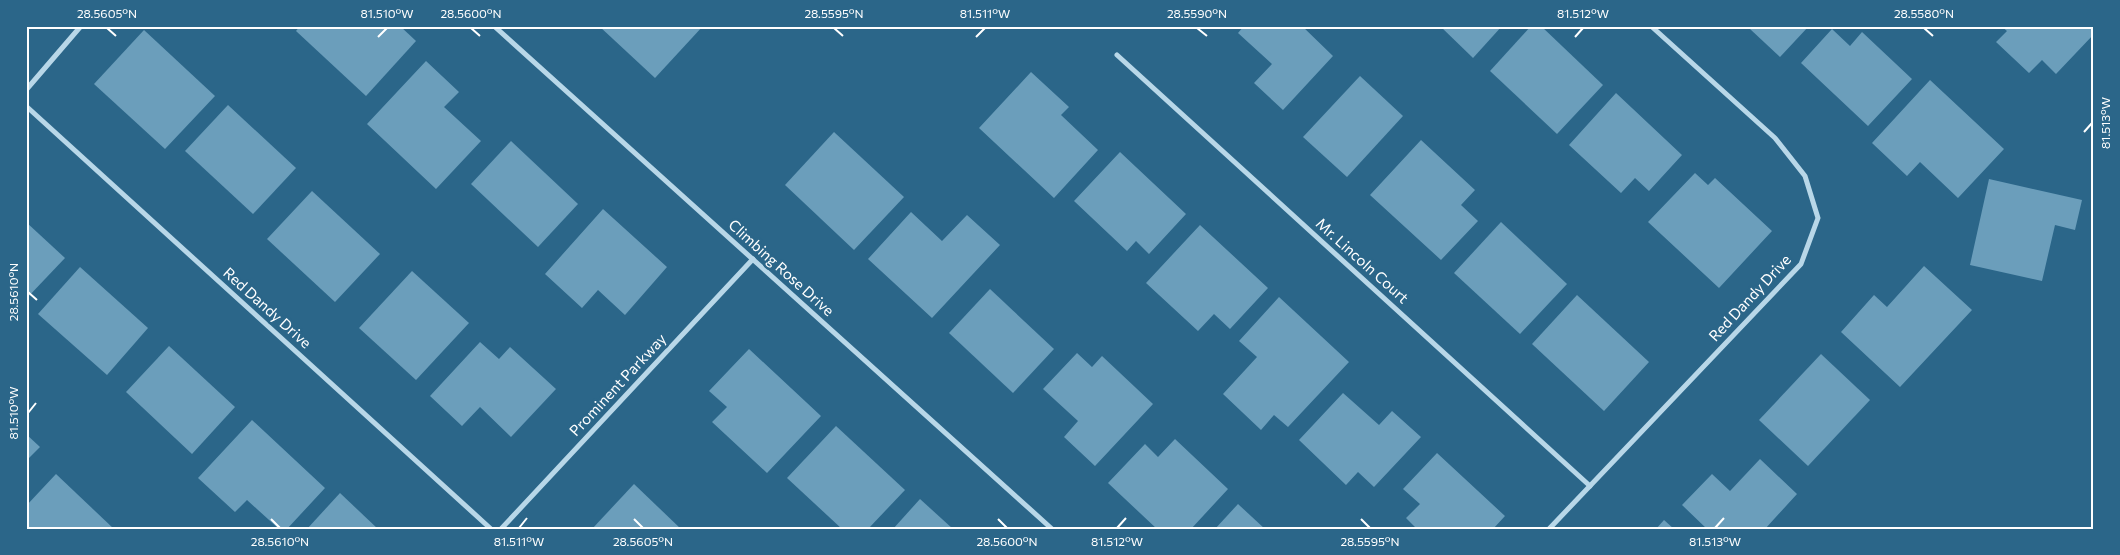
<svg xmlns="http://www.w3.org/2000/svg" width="2120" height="555" viewBox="0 0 2120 555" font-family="Commissioner,sans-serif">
<rect width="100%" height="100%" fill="#2b6689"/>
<g fill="#6b9ebb">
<path d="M300 26H400L416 41 366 96 296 31Z"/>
<path d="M599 26H703L655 78Z"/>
<path d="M1244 26H1302L1333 56 1283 110 1254 83 1272 64 1238 33Z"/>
<path d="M1440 26H1502L1473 58Z"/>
<path d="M1531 26H1541L1603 85 1557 134 1490 71Z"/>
<path d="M1753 26H1809L1780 57 1750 29Z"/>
<path d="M2001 26H2094V34L2056 74 2042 60 2029 73 1996 42 2007 31Z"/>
<path d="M1832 29 1850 46 1862 32 1912 79 1868 126 1801 63Z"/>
<path d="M144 30 215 96 165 149 94 84Z"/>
<path d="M426 61 459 92 444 107 481 141 436 189 367 124Z"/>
<path d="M1031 72 1069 107 1061 115 1098 150 1054 198 979 128Z"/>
<path d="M1360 76 1403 116 1347 177 1303 137Z"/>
<path d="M1930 80 2004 149 1958 198 1920 162 1907 176 1872 143Z"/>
<path d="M1616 93 1682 155 1649 191 1635 178 1621 193 1569 145Z"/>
<path d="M228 105 296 168 253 214 185 151Z"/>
<path d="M834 132 904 197 854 250 785 185Z"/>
<path d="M1421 140 1475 190 1461 205 1478 221 1441 260 1370 195Z"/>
<path d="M511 141 578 204 538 247 471 184Z"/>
<path d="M1120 152 1186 214 1149 254 1136 241 1127 251 1074 201Z"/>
<path d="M1695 173 1708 185 1715 178 1772 231 1719 288 1648 222Z"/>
<path d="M1989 179 2082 200 2075 230 2055 225 2042 281 1970 265Z"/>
<path d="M312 191 380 254 335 302 267 239Z"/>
<path d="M603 209 667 267 625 315 598 290 582 308 545 274Z"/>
<path d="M911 212 942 241 967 215 1000 245 932 318 868 259Z"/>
<path d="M26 222 65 258 26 299Z"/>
<path d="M1501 222 1567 284 1520 334 1454 273Z"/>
<path d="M1200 225 1268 288 1230 329 1214 314 1198 331 1146 283Z"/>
<path d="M1924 266 1972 310 1900 387 1841 332 1874 295 1887 307Z"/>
<path d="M80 267 148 328 107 375 38 314Z"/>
<path d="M412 271 469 323 416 380 359 328Z"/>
<path d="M990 289 1054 349 1013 393 949 333Z"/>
<path d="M1577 295 1649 362 1604 411 1532 344Z"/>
<path d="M1279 297 1349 362 1288 427 1274 415 1261 430 1223 394 1257 357 1239 341Z"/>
<path d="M480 342 499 359 510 347 556 389 511 437 480 407 462 426 430 396Z"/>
<path d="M169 346 235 407 192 454 126 392Z"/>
<path d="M749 349 821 416 767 473 712 422 727 407 709 391Z"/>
<path d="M1077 353 1092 367 1102 356 1153 404 1095 466 1064 437 1078 421 1043 389Z"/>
<path d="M1821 354 1870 400 1808 466 1759 420Z"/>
<path d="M1343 393 1379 425 1392 411 1421 437 1374 487 1358 472 1346 485 1299 440Z"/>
<path d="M252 420 325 488 287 529H279L247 500 235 512 198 478Z"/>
<path d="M836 426 905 490 868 529H842L787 478Z"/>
<path d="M26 434 40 447 26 461Z"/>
<path d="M1175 439 1228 489 1191 529H1157L1108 483 1145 444 1158 457Z"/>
<path d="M1437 453 1505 516 1493 529H1417L1406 518 1420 504 1403 489Z"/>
<path d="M1760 459 1797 494 1765 529H1707L1682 505 1712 474 1730 491Z"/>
<path d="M56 474 114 529H26V506Z"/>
<path d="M634 484 681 529H592Z"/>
<path d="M340 493 378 529H307Z"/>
<path d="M920 499 953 529H893Z"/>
<path d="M1238 504 1265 529H1215Z"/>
<path d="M1664 520 1674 529H1656Z"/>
</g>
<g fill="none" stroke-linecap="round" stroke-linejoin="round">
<g stroke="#b8d7e8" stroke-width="5">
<path d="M494 26 1052 529"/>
<path d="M1117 55 1590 486"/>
<path d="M26 90 81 26"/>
<path d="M26 106 491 529"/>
<path d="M501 529 753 259"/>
<path d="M1549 529 1801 264 1818 218 1805 176 1775 138 1651 26"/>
</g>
</g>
<path fill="none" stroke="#fff" stroke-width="2" d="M107 28 116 36M471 28 480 36M834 28 843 36M1197 28 1207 36M1924 28 1933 36M378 37 387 28M976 37 985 28M1575 37 1583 28M2084 132 2092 123M28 292 37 300M28 413 36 403M271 519 280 528M634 519 643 528M998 519 1007 528M1361 519 1370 528M519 528 527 518M1117 528 1126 518M1715 528 1724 518"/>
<g text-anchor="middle" stroke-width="5" stroke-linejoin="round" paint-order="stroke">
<g font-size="15" fill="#fff" stroke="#2b6689">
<text transform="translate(1362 261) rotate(42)" y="5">Mr. Lincoln Court</text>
<text transform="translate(781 268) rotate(42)" y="5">Climbing Rose Drive</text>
<text transform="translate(1750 298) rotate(-47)" y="5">Red Dandy Drive</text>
<text transform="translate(267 308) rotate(42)" y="5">Red Dandy Drive</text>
<text transform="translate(618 385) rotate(-47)" y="5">Prominent Parkway</text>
</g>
</g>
<rect width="2120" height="555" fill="none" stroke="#2b6689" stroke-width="55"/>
<rect x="28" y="28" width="2064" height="500" fill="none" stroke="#fff" stroke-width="2"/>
<g font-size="12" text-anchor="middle" fill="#fff">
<text x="107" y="18">28.5605°N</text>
<text x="387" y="18">81.510°W</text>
<text x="471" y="18">28.5600°N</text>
<text x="834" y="18">28.5595°N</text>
<text x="985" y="18">81.511°W</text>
<text x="1197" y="18">28.5590°N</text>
<text x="1583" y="18">81.512°W</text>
<text x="1924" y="18">28.5580°N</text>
<text transform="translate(2106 123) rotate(-90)" y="4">81.513°W</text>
<text transform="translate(14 292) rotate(-90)" y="4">28.5610°N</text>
<text transform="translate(14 413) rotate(-90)" y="4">81.510°W</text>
<text x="280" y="546">28.5610°N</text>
<text x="519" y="546">81.511°W</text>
<text x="643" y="546">28.5605°N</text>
<text x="1007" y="546">28.5600°N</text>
<text x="1117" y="546">81.512°W</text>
<text x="1370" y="546">28.5595°N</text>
<text x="1715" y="546">81.513°W</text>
</g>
</svg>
